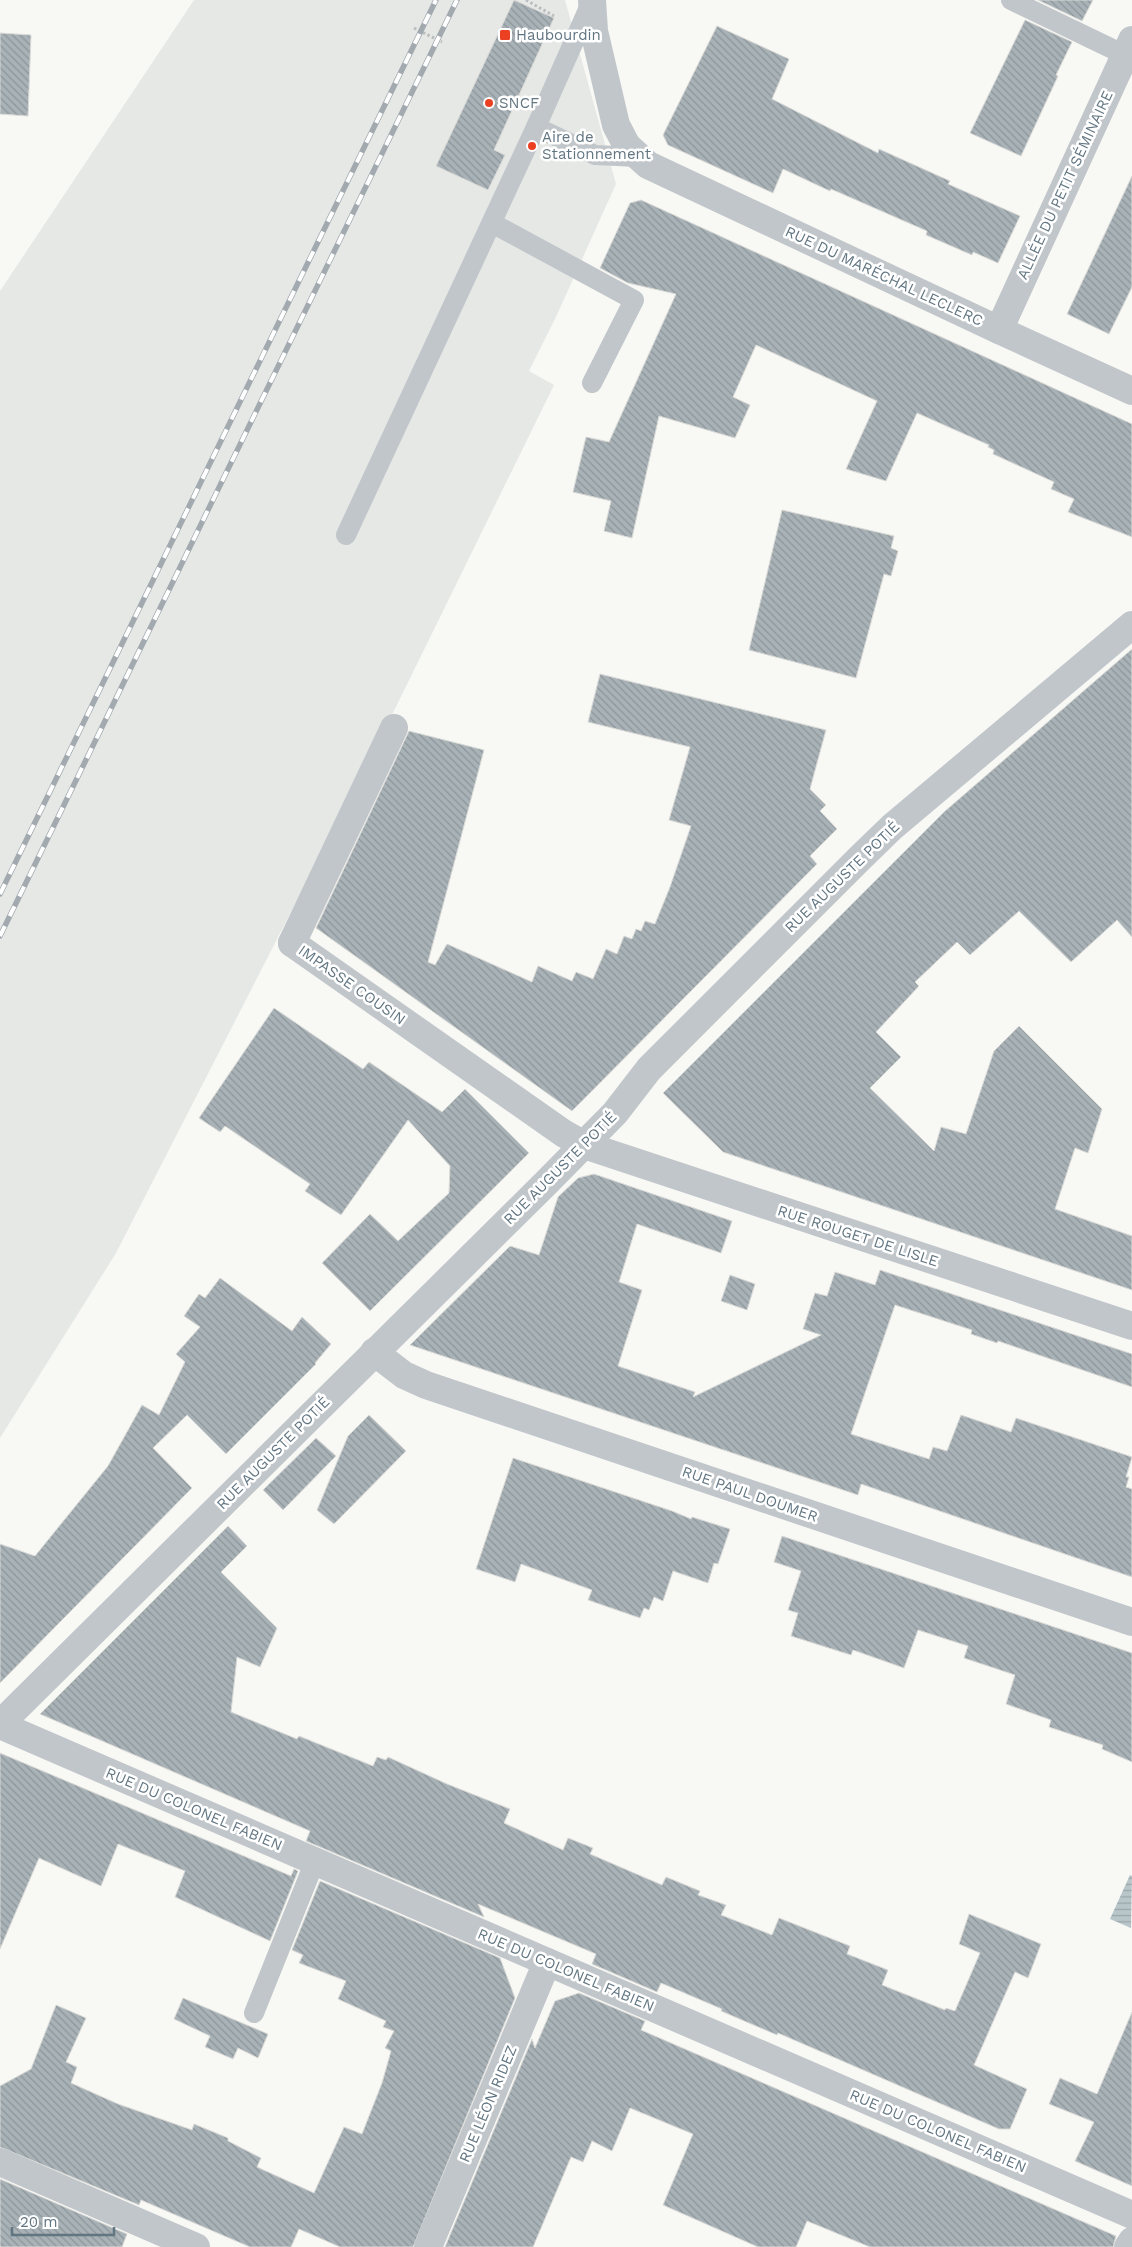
<svg xmlns="http://www.w3.org/2000/svg" width="1132" height="2247" viewBox="0 0 1132 2247" font-family="'Work Sans',sans-serif">
<defs>
<pattern id="water-rules" width="6" height="5" patternUnits="userSpaceOnUse" patternTransform="scale(1.25)"><rect width="6" height="5" fill="#b8c6ca"/><path d="M0 2.5h6" fill="none" stroke="#99a5a9"/></pattern>
<pattern id="building-back-hatch" width="6" height="6" patternUnits="userSpaceOnUse" patternTransform="scale(1.25)"><rect width="6" height="6" fill="#a8b2b7"/><path d="M-1 5l2 2M0 0l6 6M5-1l2 2" fill="none" stroke="#8c959a"/></pattern>
</defs>
<rect width="100%" height="100%" fill="#f8f8f5"/>
<path fill="#e6e8e6" d="M194 0H565L616 184 555 319 529 371 554 385 388 723 116 1253 0 1438V291Z"/>
<path fill="url(#water-rules)" d="M1130 1875 1132 1876 1131 1928 1110 1919Z"/>
<g fill="url(#building-back-hatch)" stroke="#dadad7">
<path d="M514 0 554 18 494 150 505 155 488 190 436 166Z"/>
<path d="M1038 0H1093L1082 21Z"/>
<path d="M1025 20 1072 42 1056 75 1058 76 1021 156 970 133Z"/>
<path d="M717 26 789 59 772 99 878 153 879 149 950 181 948 184 1020 216 998 263 973 252 972 255 926 235 927 231 831 189 830 191 783 169 773 193 668 145 663 135Z"/>
<path d="M0 33 31 35 28 116 0 114Z"/>
<path d="M1132 176V287L1109 334 1067 314Z"/>
<path d="M641 200 1132 424V537L1068 512 1074 499 1051 489 1054 482 993 454 994 450 988 447 989 445 917 413 886 481 846 469 877 401 756 345 733 397 750 405 735 438 659 416 632 538 604 531 611 501 573 492 586 437 609 442 676 294 628 283 600 268 630 203Z"/>
<path d="M782 510 894 536 891 548 898 551 891 576 884 574 856 678 749 650Z"/>
<path d="M1132 649V937L1117 920 1071 962 1019 911 970 955 957 942 915 982 919 986 876 1032 901 1057 870 1088 934 1151 941 1127 966 1134 994 1051 1019 1026 1102 1109 1088 1153 1075 1148 1055 1209 1132 1236V1290L723 1152 663 1093 944 812Z"/>
<path d="M600 674 826 730 810 789 826 805 820 811 837 829 810 856 817 864 572 1111 316 928 409 731 484 750 428 962 435 965 447 944 532 982 538 966 572 981 576 972 593 979 606 949 617 954 624 936 632 939 636 929 641 931 645 921 655 924 670 887 691 826 669 820 690 747 588 722Z"/>
<path d="M274 1008 363 1069 369 1062 442 1112 465 1089 529 1153 370 1311 322 1263 370 1214 398 1241 449 1193 450 1166 408 1120 341 1215 305 1191 310 1184 225 1126 220 1132 199 1118Z"/>
<path d="M594 1174 732 1221 721 1253 637 1224 619 1282 642 1290 618 1366 695 1392 693 1397 821 1335 803 1329 815 1293 827 1296 835 1272 875 1285 880 1270 1132 1354V1387L998 1341 997 1343 971 1334 972 1330 895 1305 851 1434 929 1459 933 1447 947 1451 961 1415 1011 1432 1016 1418 1132 1457 1126 1477H1129L1126 1487 1132 1489V1577L861 1484 858 1495 410 1345 510 1246 539 1255 558 1197 578 1178Z"/>
<path d="M730 1275 755 1284 747 1310 721 1301Z"/>
<path d="M220 1278 292 1331 302 1317 331 1344 315 1363 316 1364 226 1454 187 1415 153 1448 192 1488 0 1683V1544L35 1556 108 1466 142 1405 159 1415 185 1362 176 1354 200 1327 184 1316 199 1294 205 1298Z"/>
<path d="M369 1415 406 1451 334 1524 317 1510 348 1436Z"/>
<path d="M316 1438 336 1456 283 1510 263 1490Z"/>
<path d="M513 1458 672 1511 691 1519 692 1517 730 1529 718 1564 714 1563 708 1583 673 1571 663 1601 654 1597 649 1610 644 1608 640 1618 588 1600 592 1590 521 1564 515 1582 476 1569Z"/>
<path d="M228 1526 247 1546 221 1572 277 1628 260 1667 237 1657 231 1712 297 1739 299 1736 373 1766 377 1757 386 1760 388 1757 447 1784 510 1809 504 1823 563 1850 568 1838 593 1848 590 1854 662 1885 666 1877 700 1891 698 1895 726 1905 721 1915 772 1935 779 1918 850 1946 847 1954 888 1970 882 1985 945 2010 946 2008 955 2011 980 1953 959 1944 969 1914 1041 1944 1028 1978 1015 1972 974 2065 1027 2089 1010 2129H999L778 2033 777 2035 721 2011 722 2009 661 1983 657 1992 592 1964 596 1954 478 1904 484 1917 306 1841 310 1831 40 1714Z"/>
<path d="M782 1536 1132 1653V1762L1102 1749 1103 1745 1049 1727 1051 1720 1006 1704 1015 1675 964 1658 968 1646 918 1630 904 1668 853 1650 851 1655 791 1636 798 1613 788 1610 801 1571 774 1562Z"/>
<path d="M0 1753 291 1876 294 1869 298 1871 270 1941 175 1897 185 1871 118 1844 101 1886 39 1858 0 1949Z"/>
<path d="M320 1881 500 1958 515 1998 413 2247H340L299 2229 291 2247H250L141 2200 139 2205 0 2147V2086L31 2069 56 2005 86 2018 66 2062 77 2067 71 2083 118 2104 192 2130 194 2124 228 2138V2141L261 2158 257 2167 314 2193 344 2127 362 2134 382 2083 391 2051 385 2048 394 2031 383 2027 386 2021 338 1999 346 1981 299 1963 303 1955 292 1950Z"/>
<path d="M579 1993 645 2021 641 2030 1116 2236 1113 2247H870L807 2221 796 2247H758L663 2205 693 2134 630 2108 612 2151 592 2141 583 2162 571 2157 533 2247H445L532 2039 535 2048 555 2001Z"/>
<path d="M183 1998 268 2034 258 2058 238 2048 233 2059 205 2047 210 2036 174 2019Z"/>
<path d="M1132 2012V2186L1075 2161 1094 2122 1049 2104 1060 2078 1097 2094Z"/>
<path d="M0 2179 127 2234 122 2247H0Z"/>
</g>
<g fill="none" stroke-linecap="round" stroke-linejoin="round">
<g stroke="#b9bdc0" stroke-width="3" stroke-dasharray="2.5 2.5" stroke-linecap="butt">
<path d="M526 0 554 16"/>
<path d="M414 28 442 42"/>
</g>
<g stroke="#c1c6ca" stroke-width="20">
<path d="M1011 0 1125 55"/>
<path d="M591 3 536 127 595 155 638 157"/>
<path d="M492 223 634 300 592 383"/>
<path d="M346 535 536 127"/>
<path d="M254 2013 315 1861"/>
</g>
<path stroke="#c1c6ca" stroke-width="28" d="M292 943 394 728"/>
<g stroke="#c1c6ca" stroke-width="28">
<path d="M999 330 1132 40"/>
<path d="M292 943 563 1133 584 1145 1132 1326"/>
<path d="M374 1352 404 1375 426 1385 1132 1622"/>
<path d="M0 1725 1132 2215"/>
<path d="M0 2162 196 2247"/>
<path d="M428 2247 547 1962"/>
<path d="M1128 2247 1132 2241"/>
</g>
<g stroke="#c1c6ca" stroke-width="28">
<path d="M592 0 594 31 616 125 627 146 648 165 999 330 1132 391"/>
<path d="M0 1724 547 1182 615 1113 649 1069 860 858 892 827 1132 625"/>
</g>
<g stroke="#a2aab0" stroke-width="5.5">
<g id="rail">
<path d="M0 894 436 0"/>
<path d="M0 936 457 0"/>
</g>
</g>
<use href="#rail" stroke="#fff" stroke-width="4" stroke-dasharray="11" stroke-linecap="butt"/>
</g>
<g fill="#eb4022" stroke="#fff" stroke-width="2">
<rect x="499" y="29" width="12" height="12" rx="2.5"/>
<circle cx="489" cy="103" r="5"/>
<circle cx="532" cy="146" r="5"/>
</g>
<g text-anchor="middle" stroke-width="5" stroke-linejoin="round" paint-order="stroke">
<g font-size="15" fill="#627682" stroke="#fff" text-anchor="start">
<text x="516" y="40">Haubourdin</text>
<text x="499" y="108">SNCF</text>
<text x="542" y="142">Aire de<tspan x="542" dy="17">Stationnement</tspan></text>
</g>
<g font-size="15" fill="#627682" stroke="#fff">
<text transform="translate(1065 185) rotate(-65)" y="5">ALLÉE DU PETIT SÉMINAIRE</text>
<text transform="translate(884 276) rotate(25)" y="5">RUE DU MARÉCHAL LECLERC</text>
<text transform="translate(842 877) rotate(-44)" y="5">RUE AUGUSTE POTIÉ</text>
<text transform="translate(352 985) rotate(35)" y="5">IMPASSE COUSIN</text>
<text transform="translate(560 1168) rotate(-45)" y="5">RUE AUGUSTE POTIÉ</text>
<text transform="translate(858 1236) rotate(18)" y="5">RUE ROUGET DE LISLE</text>
<text transform="translate(273 1453) rotate(-45)" y="5">RUE AUGUSTE POTIÉ</text>
<text transform="translate(750 1494) rotate(19)" y="5">RUE PAUL DOUMER</text>
<text transform="translate(194 1809) rotate(23)" y="5">RUE DU COLONEL FABIEN</text>
<text transform="translate(566 1970) rotate(23)" y="5">RUE DU COLONEL FABIEN</text>
<text transform="translate(488 2104) rotate(-67)" y="5">RUE LÉON RIDEZ</text>
<text transform="translate(938 2131) rotate(23)" y="5">RUE DU COLONEL FABIEN</text>
</g>
</g>
<path d="M12 2227v8h102v-8" fill="none" stroke="#627682" stroke-width="2.5"/>
<text x="20" y="2227" font-size="15" fill="#627682" stroke="#ffffff" stroke-width="4" paint-order="stroke">20 m</text>
</svg>
